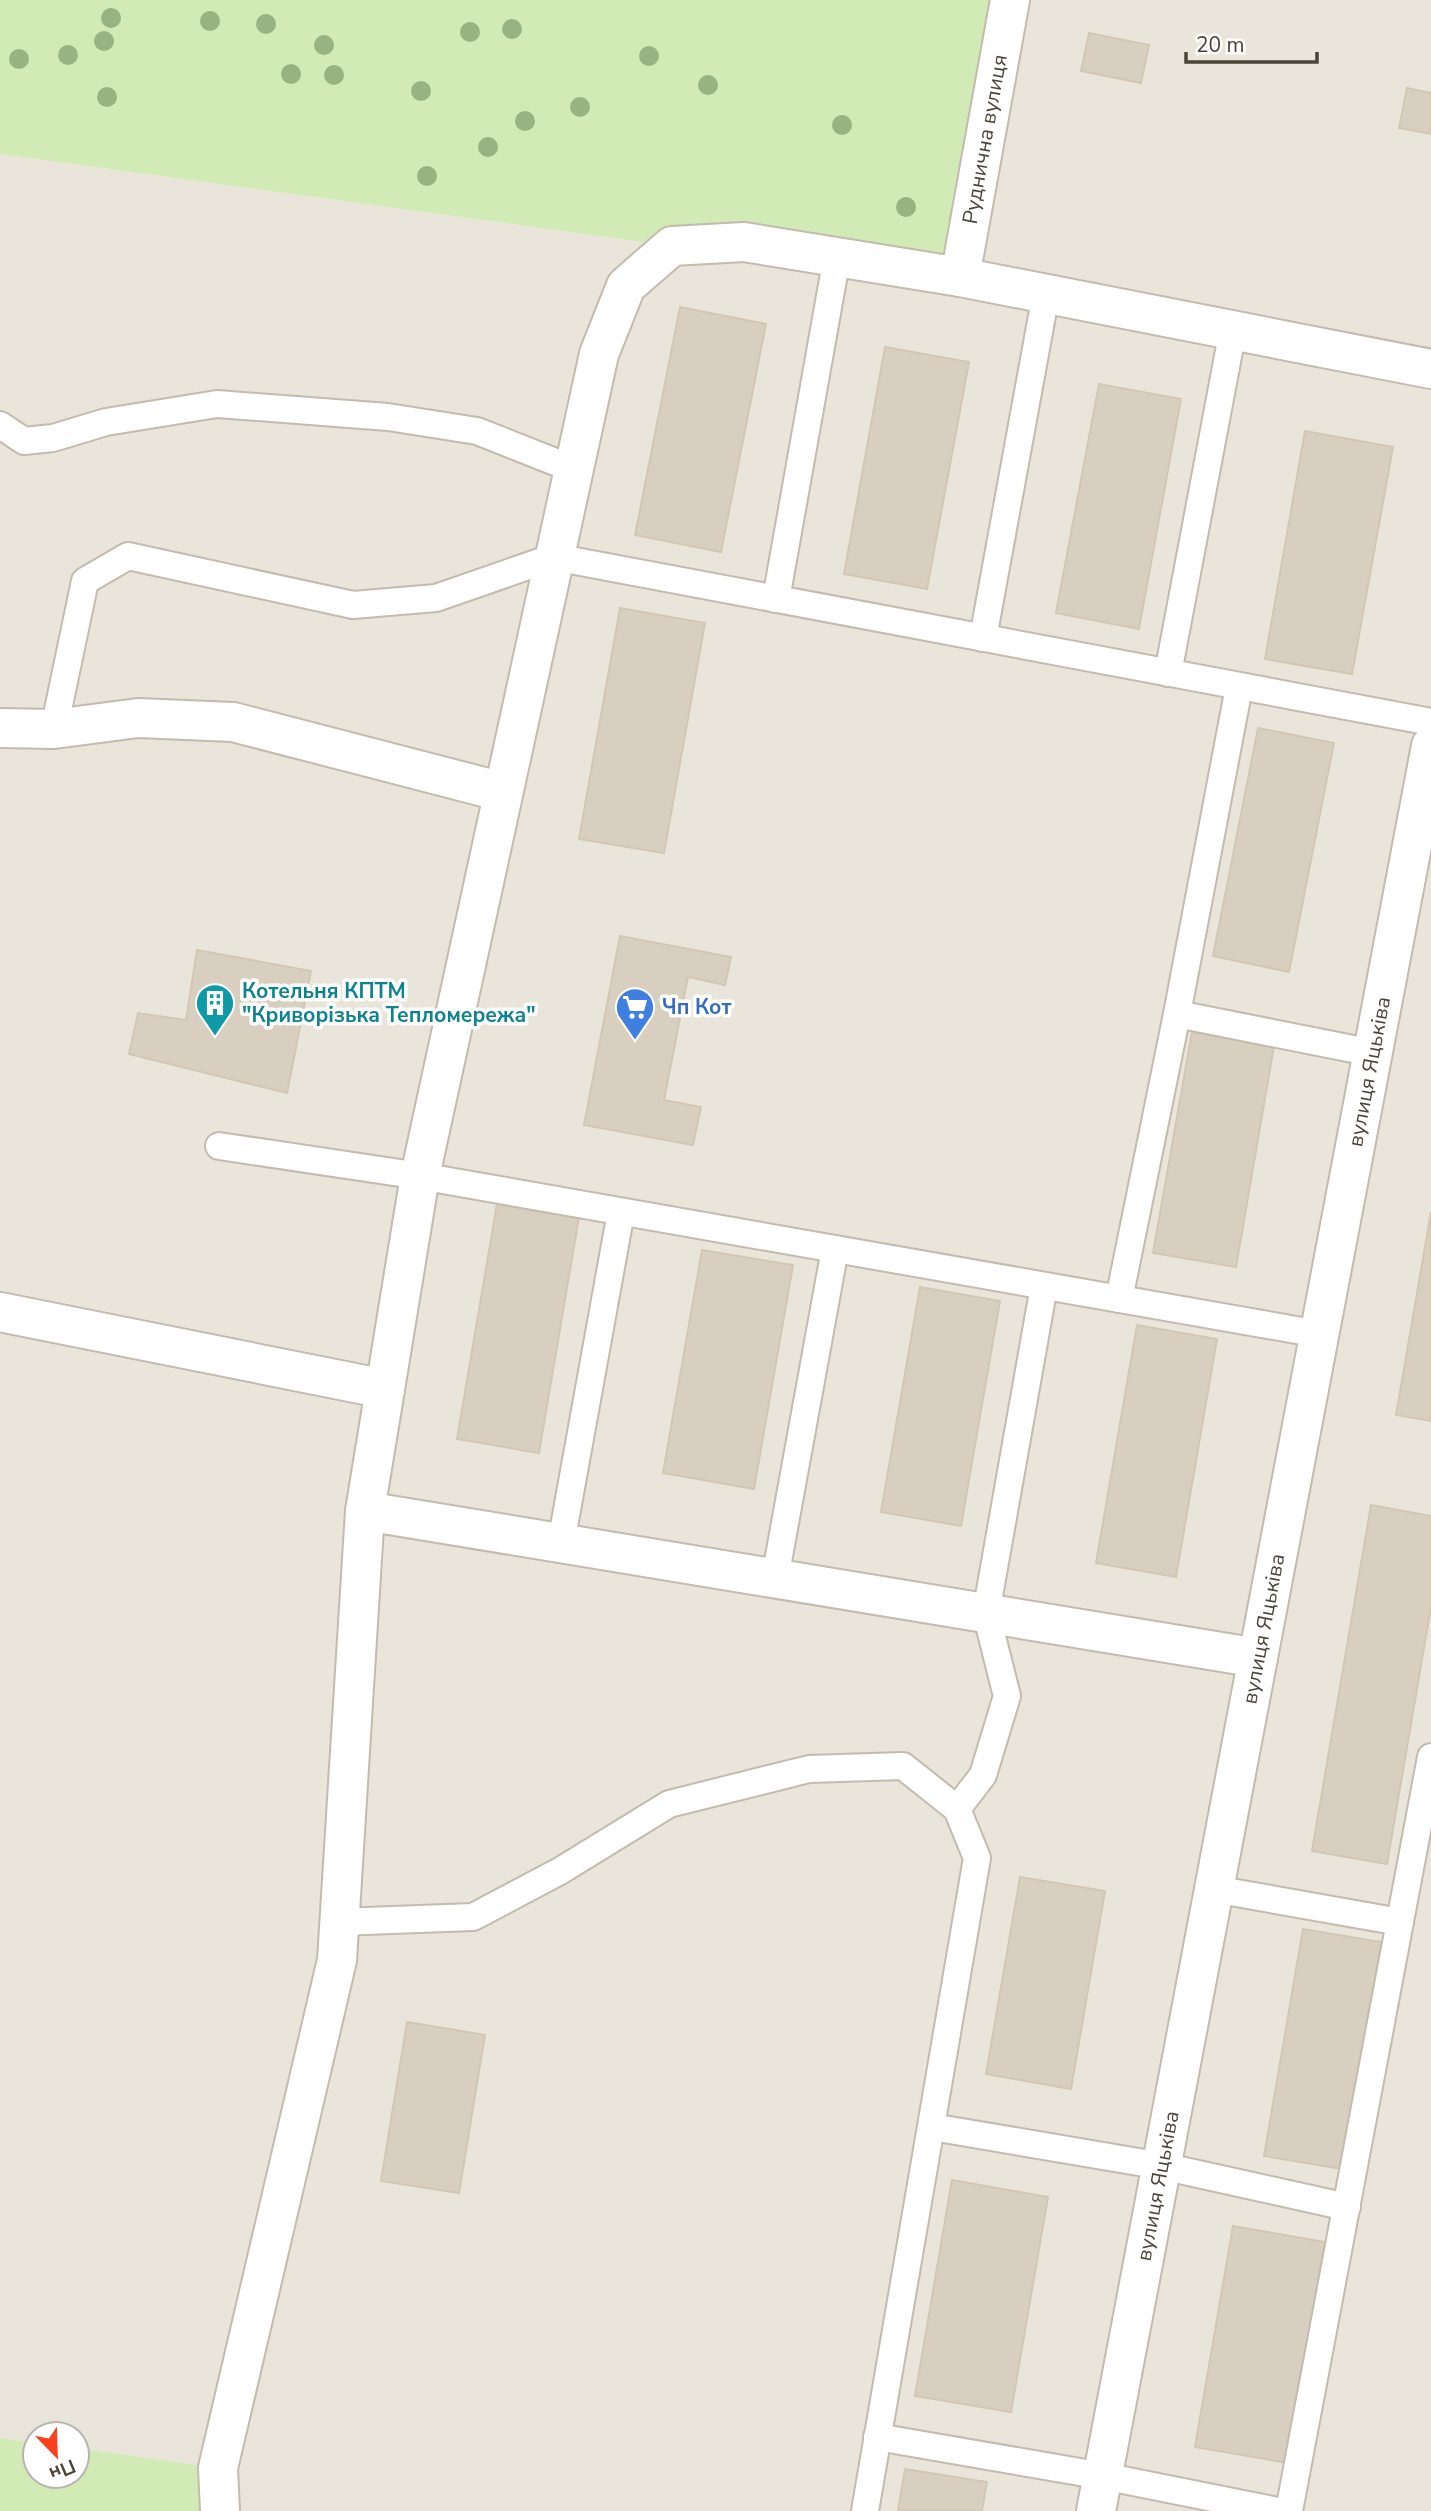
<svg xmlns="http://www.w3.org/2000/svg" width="1431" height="2511" viewBox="0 0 1431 2511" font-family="'Nunito Sans',sans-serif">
<rect width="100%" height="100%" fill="#f6f3ec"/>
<path fill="#eae5da" d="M1010 0H1431V2511H220L218 2468 77 2448V2434H35V2443L0 2438V154L672 246Z"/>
<g fill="#d2eab5">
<path d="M0 0H1010L960 277 672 246 0 154Z"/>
<path d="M0 2438 35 2443V2476H77V2448L218 2468 220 2511H0Z"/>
</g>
<g fill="#d8cfc1" stroke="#d3c7b4" stroke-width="2">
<path d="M1089 33 1149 45 1141 83 1081 71Z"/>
<path d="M1407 88 1431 93V134L1399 128Z"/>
<path d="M680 307 766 324 721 552 635 535Z"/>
<path d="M885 347 969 362 927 589 844 574Z"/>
<path d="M1099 384 1181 399 1139 629 1056 613Z"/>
<path d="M1305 431 1393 447 1352 674 1265 659Z"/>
<path d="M620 608 705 623 664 853 579 839Z"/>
<path d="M1258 728 1334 743 1289 972 1213 956Z"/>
<path d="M620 936 731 957 725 985 688 977 664 1100 701 1107 693 1145 584 1125Z"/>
<path d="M197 950 311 971 287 1093 129 1054 138 1013 186 1020Z"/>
<path d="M1192 1032 1274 1046 1236 1267 1153 1253Z"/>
<path d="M497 1204 579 1217 539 1453 457 1439Z"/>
<path d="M1431 1212V1421L1396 1415Z"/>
<path d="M702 1250 793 1265 754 1489 663 1473Z"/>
<path d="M920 1287 1000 1301 961 1526 881 1512Z"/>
<path d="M1137 1325 1217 1339 1176 1577 1096 1563Z"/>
<path d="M1371 1505 1431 1516V1607L1387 1864 1312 1851Z"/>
<path d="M1020 1877 1105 1891 1071 2089 986 2074Z"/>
<path d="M1303 1929 1381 1942 1342 2169 1264 2156Z"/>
<path d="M407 2022 485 2035 459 2193 381 2181Z"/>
<path d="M952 2180 1048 2197 1011 2412 915 2396Z"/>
<path d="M1233 2226 1325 2242 1288 2463 1195 2447Z"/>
<path d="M905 2469 987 2482 982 2511H898Z"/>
</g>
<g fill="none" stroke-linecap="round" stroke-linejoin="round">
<g stroke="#c2bbae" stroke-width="30">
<g id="service">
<path d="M0 425 24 441 53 438 106 422 217 404 388 417 477 431 573 469"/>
<path d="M776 599 837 257"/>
<path d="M983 638 1046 294"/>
<path d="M1168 673 1233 330"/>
<path d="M54 729 85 581 128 556 353 605 436 598 554 557 1431 722"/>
<path d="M1177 1014 1373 1053"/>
<path d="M219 1146 420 1176 1319 1334"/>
<path d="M1119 1299 1177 1014 1239 687"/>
<path d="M561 1543 621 1212"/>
<path d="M775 1578 835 1249"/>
<path d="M957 1809 983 1775 1007 1696 986 1613 1044 1286"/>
<path d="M1214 1889 1400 1922"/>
<path d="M339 1922 473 1917 560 1871 669 1804 809 1769 903 1766 957 1809 977 1858 865 2511"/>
<path d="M932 2127 1162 2166 1347 2207"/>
<path d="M877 2437 1103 2476 1278 2511"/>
<path d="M1289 2511 1431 1757"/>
</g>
</g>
<g stroke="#c2bbae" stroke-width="42">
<g id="minor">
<path id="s1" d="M960 277 1010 0"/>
<path d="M0 728 54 729 138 718 233 722 503 792"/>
<path d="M0 1312 385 1389"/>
<path d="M365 1511 1258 1658"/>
<path d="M220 2511 218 2468 337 1960 365 1511 420 1176 599 354 626 286 672 246 744 242 960 277 1431 369"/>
<path id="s2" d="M1096 2511 1431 746"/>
</g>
</g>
<use href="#service" stroke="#fff" stroke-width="26"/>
<use href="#minor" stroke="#fff" stroke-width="38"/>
</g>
<g fill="#97b381">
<circle cx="111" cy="18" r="10"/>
<circle cx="210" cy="21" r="10"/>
<circle cx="266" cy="24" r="10"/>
<circle cx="512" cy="29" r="10"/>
<circle cx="470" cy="32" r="10"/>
<circle cx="104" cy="41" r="10"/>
<circle cx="324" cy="45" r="10"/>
<circle cx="68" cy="55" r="10"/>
<circle cx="649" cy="56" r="10"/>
<circle cx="19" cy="59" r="10"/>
<circle cx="291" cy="74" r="10"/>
<circle cx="334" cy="75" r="10"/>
<circle cx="708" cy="85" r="10"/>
<circle cx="421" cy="91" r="10"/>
<circle cx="107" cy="97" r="10"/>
<circle cx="580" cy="107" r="10"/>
<circle cx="525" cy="121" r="10"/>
<circle cx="842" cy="125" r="10"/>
<circle cx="488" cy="147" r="10"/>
<circle cx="427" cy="176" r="10"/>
<circle cx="906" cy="207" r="10"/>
</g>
<defs>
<g id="building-pin" transform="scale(2.0125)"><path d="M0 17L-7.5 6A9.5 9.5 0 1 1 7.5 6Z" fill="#0f9aa8" stroke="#fff"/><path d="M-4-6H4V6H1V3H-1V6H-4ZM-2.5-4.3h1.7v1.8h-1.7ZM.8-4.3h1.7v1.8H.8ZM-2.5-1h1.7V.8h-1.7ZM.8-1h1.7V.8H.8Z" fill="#fff"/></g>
<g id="supermarket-pin" transform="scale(2.0125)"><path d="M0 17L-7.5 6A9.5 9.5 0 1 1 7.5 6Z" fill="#3f7fe0" stroke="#fff"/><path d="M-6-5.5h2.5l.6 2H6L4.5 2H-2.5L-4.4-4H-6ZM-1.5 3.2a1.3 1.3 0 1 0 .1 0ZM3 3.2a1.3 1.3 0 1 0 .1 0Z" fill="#fff"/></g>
</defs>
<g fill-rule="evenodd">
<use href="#building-pin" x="215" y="1003"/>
<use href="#supermarket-pin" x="635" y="1007"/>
</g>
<g text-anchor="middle" stroke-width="7" stroke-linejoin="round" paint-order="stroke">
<g font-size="21" fill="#4b4439" stroke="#fff">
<text dy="7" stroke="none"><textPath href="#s1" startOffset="140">Руднична вулиця</textPath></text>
<text dy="7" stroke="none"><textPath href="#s2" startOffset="1465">вулиця Яцьківа</textPath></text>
<text dy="7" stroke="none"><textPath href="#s2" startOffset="898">вулиця Яцьківа</textPath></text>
<text dy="7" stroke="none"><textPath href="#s2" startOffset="331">вулиця Яцьківа</textPath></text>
</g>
<g font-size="21" font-weight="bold" fill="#0d838f" stroke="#fff" text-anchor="start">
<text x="242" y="998">Котельня КПТМ<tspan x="242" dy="24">"Криворізька Тепломережа"</tspan></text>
</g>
<g font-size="21" font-weight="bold" fill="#366cbe" stroke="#fff" text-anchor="start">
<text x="662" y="1014">Чп Кот</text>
</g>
</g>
<g transform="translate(56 2455) rotate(157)"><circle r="33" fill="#ffffff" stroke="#b7b4b0" stroke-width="2"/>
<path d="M0-5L12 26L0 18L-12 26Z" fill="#fc3f1d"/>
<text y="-10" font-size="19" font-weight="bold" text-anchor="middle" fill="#4b4439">Пн</text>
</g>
<path d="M1186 52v10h131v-10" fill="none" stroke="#4b4439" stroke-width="3.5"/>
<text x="1196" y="52" font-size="21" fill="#4b4439" stroke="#ffffff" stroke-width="5" paint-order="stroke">20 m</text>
</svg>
